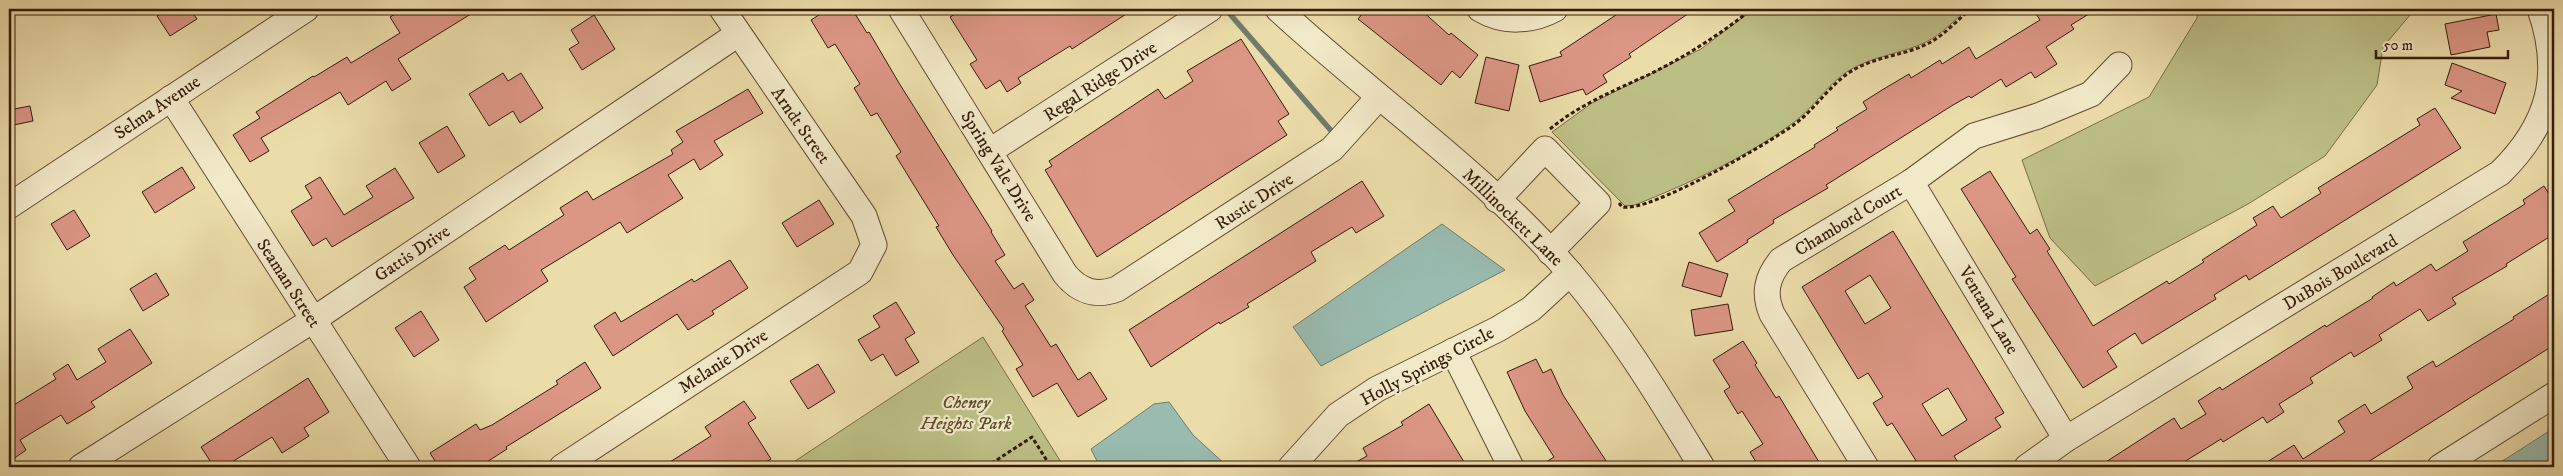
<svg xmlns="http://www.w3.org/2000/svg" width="2563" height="476" viewBox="0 0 2563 476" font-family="'IM FELL DW Pica',serif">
<rect width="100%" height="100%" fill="#ebddaa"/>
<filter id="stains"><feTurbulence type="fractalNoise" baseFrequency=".004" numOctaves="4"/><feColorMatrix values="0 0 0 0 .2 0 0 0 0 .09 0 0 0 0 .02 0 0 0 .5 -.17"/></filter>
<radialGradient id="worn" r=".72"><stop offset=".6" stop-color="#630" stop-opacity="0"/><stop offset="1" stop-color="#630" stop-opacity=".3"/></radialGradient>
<g fill="#bcbf85" stroke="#786d47">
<path d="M1754 9H1967C1955 20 1942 34 1926 42 1901 54 1872 56 1848 71 1828 84 1813 108 1793 123 1745 158 1690 183 1635 205L1625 206 1552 132 1592 103 1701 49Z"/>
<path d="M2197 9H2410L2411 14 2383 47 2377 85 2325 156 2248 204 2095 286 2050 238 2022 160 2149 97 2197 18Z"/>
<path d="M983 337 1064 467H786Z"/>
</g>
<g fill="#99bbb0" stroke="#717b6d">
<path d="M1442 224 1505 270 1321 366 1293 327Z"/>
<path d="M1169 402 1193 435 1227 466 1100 467 1091 449 1154 404Z"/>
<path d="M2554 428V467H2493Z"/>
</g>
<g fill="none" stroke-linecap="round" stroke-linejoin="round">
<path stroke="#717b6d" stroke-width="5.5" d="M1229 13 1334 134"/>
</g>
<g fill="#dc9684" stroke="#351b09" fill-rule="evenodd">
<path d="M168 9H190L197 19 170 36 157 16Z"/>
<path d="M404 9H479L398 59 411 79 392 91 386 81 348 105 340 92 261 138 269 151 250 162 233 135 260 118 256 112 313 76 314 77 347 57 351 63 400 33 390 17Z"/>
<path d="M828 9H838L842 14 852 9 867 33 869 32 899 83 992 231 991 232 1005 255 995 261 1014 289 1023 283 1034 300 1025 306 1051 347 1056 344 1078 380 1090 372 1107 399 1078 417 1057 383 1033 397 1016 369 1023 365 1002 331 1004 329 953 255 936 227 939 226 896 156 901 152 877 113 871 116 854 88 860 84 835 44 828 48 811 20Z"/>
<path d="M964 9H1134L1072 49 1070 46 1018 78 1021 83 1007 92 1000 80 986 89 970 64 977 60 950 17Z"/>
<path d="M1366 9H1420L1449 35 1451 33 1478 55 1460 78 1452 71 1441 85 1358 19Z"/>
<path d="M1625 9H1695L1629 54 1631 57 1603 75 1607 82 1586 95 1583 89 1540 102 1529 66 1562 56 1560 52Z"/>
<path d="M2033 9H2097L2071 25 2074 29 2046 47 2057 64 2035 78 2031 72 2006 87 2001 79 1971 98 1969 96 1953 105 1826 185 1828 188 1773 220 1774 223 1747 240 1748 242 1717 262 1699 233 1735 211 1728 200 1815 147 1814 145 1838 130 1836 128 1867 109 1863 102 1882 90 1909 74 1911 78 1940 60 1942 64 1969 47 1976 59 2040 20Z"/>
<path d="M2496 14 2499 30 2487 32 2490 47 2451 55 2445 24Z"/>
<path d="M594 15 615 49 582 70 569 49 579 43 571 30Z"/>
<path d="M1241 39 1289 114 1278 121 1287 135 1097 257 1045 170 1052 166 1049 161 1158 89 1165 99 1193 81 1187 71Z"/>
<path d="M1486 57 1519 65 1509 111 1475 103Z"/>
<path d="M2452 63 2506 83 2495 114 2451 98 2462 91 2445 85Z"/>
<path d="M503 73 508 81 521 73 543 108 520 123 513 111 489 126 469 94Z"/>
<path d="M748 89 763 113 714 141 723 155 700 170 694 159 668 175 683 198 627 233 620 222 541 270 548 281 486 322 464 287 476 279 469 268 505 245 509 250 564 215 560 208 587 191 593 200 673 154 671 150 683 142 676 131Z"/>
<path d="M30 106 33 121 9 126V110Z"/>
<path d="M2435 108 2461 148 2249 280 2246 275 2214 295 2216 299 2142 344 2135 333 2107 351 2117 367 2083 388 2012 279 2016 277 1961 189 1990 171 2030 234 2037 229 2050 249 2047 251 2093 326 2167 281 2169 284 2204 262 2202 260 2257 225 2253 218 2273 206 2281 218 2321 193 2318 188 2420 125 2417 119Z"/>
<path d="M447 126 465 156 438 173 419 143Z"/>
<path d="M182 167 195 188 155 213 142 192Z"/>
<path d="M395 168 414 198 332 247 326 238 313 246 291 211 312 198 305 186 320 177 344 215 373 197 366 186Z"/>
<path d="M1362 181 1384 216 1356 233 1352 227 1311 252 1316 261 1247 304 1249 307 1220 324 1219 322 1151 367 1129 330Z"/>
<path d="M2544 186 2554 202V234L2506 264 2507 266 2452 298 2456 304 2428 321 2420 309 2379 335 2382 340 2354 357 2351 352 2310 378 2313 383 2279 404 2284 412 2267 423 2263 417 2223 442 2221 439 2176 467H2098L2174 418 2181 429 2206 414 2198 401 2220 387 2222 390 2325 325 2326 327 2373 298 2372 297 2394 282 2396 286 2431 264 2436 271 2468 251 2463 242 2525 204 2523 200Z"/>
<path d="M819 200 834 224 797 247 782 223Z"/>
<path d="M74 210 90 236 67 250 51 224Z"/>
<path d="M1893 231 2004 413 1995 418 2001 427 1954 456 1961 467H1920L1892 423 1887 426 1873 403 1883 397 1868 373 1858 379 1802 287ZM1870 275 1891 308 1865 324 1845 291ZM1948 388 1967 420 1942 436 1922 404Z"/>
<path d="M730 260 748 288 712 311 714 314 688 330 677 314 613 356 594 326 615 312 621 322 692 279 694 282Z"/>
<path d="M1689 262 1728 274 1721 297 1682 286Z"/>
<path d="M156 273 169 295 143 311 130 289Z"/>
<path d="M2554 291V345L2360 467H2259L2294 445 2303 459 2345 432 2338 421 2365 404 2371 414 2413 388 2407 377 2433 361 2436 367 2514 319 2513 317Z"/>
<path d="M896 302 915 333 905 339 919 362 896 376 883 354 871 361 858 340 880 327 873 316Z"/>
<path d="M1728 304 1733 330 1695 336 1691 310Z"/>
<path d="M421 311 439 340 414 357 395 328Z"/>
<path d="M130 329 152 363 91 402 95 407 67 424 61 415 20 440 26 450 9 462V408L56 379 53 374 68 364 77 380 106 362 98 349Z"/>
<path d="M1743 341 1757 363 1755 365 1776 398 1779 396 1822 467H1759L1750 452 1763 444 1742 411 1738 414 1724 391 1730 387 1713 360Z"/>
<path d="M1536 359 1543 373 1551 369 1563 395 1610 467H1538L1554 457 1525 411 1507 372Z"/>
<path d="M585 362 601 388 506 447 507 449 479 467H439L430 453 476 424 480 430 492 425 558 384 556 381Z"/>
<path d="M818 364 835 392 808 409 790 381Z"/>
<path d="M308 378 329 412 304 428 309 436 282 453 272 437 224 467H214L201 447Z"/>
<path d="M744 401 756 418 748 423 771 459 758 467H731L727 461 717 467H662L711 436 705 427Z"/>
<path d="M1429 404 1467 467H1347L1367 456 1363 448 1403 425 1401 422Z"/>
</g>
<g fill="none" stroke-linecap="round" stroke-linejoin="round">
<g stroke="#624c31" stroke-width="27">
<g id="minor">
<path d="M901 9 1065 274C1079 291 1096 297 1117 289L1332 149 1379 97"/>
<path d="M1278 9C1374 98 1484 173 1570 273 1621 333 1661 400 1702 467"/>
<path d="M1480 9C1503 23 1531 22 1555 9"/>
<path d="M171 98 408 467"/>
<path d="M990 151 1210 9"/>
<path d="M1911 182 2066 439"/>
<path d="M1497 200 1545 149 1598 203 1550 252"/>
<path d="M9 206 306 9"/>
<path d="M1453 351 1511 467"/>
<path d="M81 467 313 320 738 34"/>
<path d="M562 467 860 272 874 245 864 216 722 9"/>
<path d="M1291 467 1338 415 1377 389 1498 329 1531 309 1570 273"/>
<path d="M1866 467 1772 314C1763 293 1767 277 1781 260L1911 182 1974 136 2038 116 2091 94 2119 65"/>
<path d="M2027 467 2066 439 2500 173C2549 125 2563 75 2540 9"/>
<path d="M2440 467 2554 395"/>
</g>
</g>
<g stroke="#351b09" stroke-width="3" stroke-dasharray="4 2.5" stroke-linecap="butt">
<path d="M1550 129C1579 105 1613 91 1648 75 1685 57 1719 35 1752 9"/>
<path d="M1619 203 1622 207C1650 213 1769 143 1795 124 1815 109 1829 86 1850 72 1875 56 1904 56 1929 43 1944 35 1957 21 1970 9"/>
<path d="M986 467 1032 437 1051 467"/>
</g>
<use href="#minor" stroke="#f2e9c8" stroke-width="25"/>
</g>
<g text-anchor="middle" stroke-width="4.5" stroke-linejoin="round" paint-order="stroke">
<g font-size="18" fill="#351b09" stroke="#f2e9c8">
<text transform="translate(1100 81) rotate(-33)" y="6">Regal Ridge Drive</text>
<text transform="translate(157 107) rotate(-34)" y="6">Selma Avenue</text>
<text transform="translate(801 125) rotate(55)" y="6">Arndt Street</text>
<text transform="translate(999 166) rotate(58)" y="6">Spring Vale Drive</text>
<text transform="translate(1254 201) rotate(-33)" y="6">Rustic Drive</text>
<text transform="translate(1513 217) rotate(44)" y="6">Millinockett Lane</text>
<text transform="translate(1848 220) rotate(-31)" y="6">Chambord Court</text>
<text transform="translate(412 253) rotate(-34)" y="6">Gattis Drive</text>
<text transform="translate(2340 272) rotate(-31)" y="6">DuBois Boulevard</text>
<text transform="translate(289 283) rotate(57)" y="6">Seaman Street</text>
<text transform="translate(1989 310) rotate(59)" y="6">Ventana Lane</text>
<text transform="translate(723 361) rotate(-33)" y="6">Melanie Drive</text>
<text transform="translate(1427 366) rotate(-28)" y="6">Holly Springs Circle</text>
</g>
<g font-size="18" font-style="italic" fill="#5e4c2e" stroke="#f2e9c8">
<text x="966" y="408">Cheney<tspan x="966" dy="21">Heights Park</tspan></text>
</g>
</g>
<rect width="2563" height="476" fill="none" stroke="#ebddaa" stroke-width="30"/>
<rect x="10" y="10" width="2543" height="456" fill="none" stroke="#351b09" stroke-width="2.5"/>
<rect x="15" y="15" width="2533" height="446" fill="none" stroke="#351b09"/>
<path d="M2376 50v8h132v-8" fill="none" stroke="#351b09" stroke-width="2.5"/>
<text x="2383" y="50" font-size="15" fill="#351b09" stroke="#f2e9c8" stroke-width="4" paint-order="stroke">50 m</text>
<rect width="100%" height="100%" filter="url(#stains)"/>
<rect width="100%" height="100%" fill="url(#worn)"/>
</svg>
